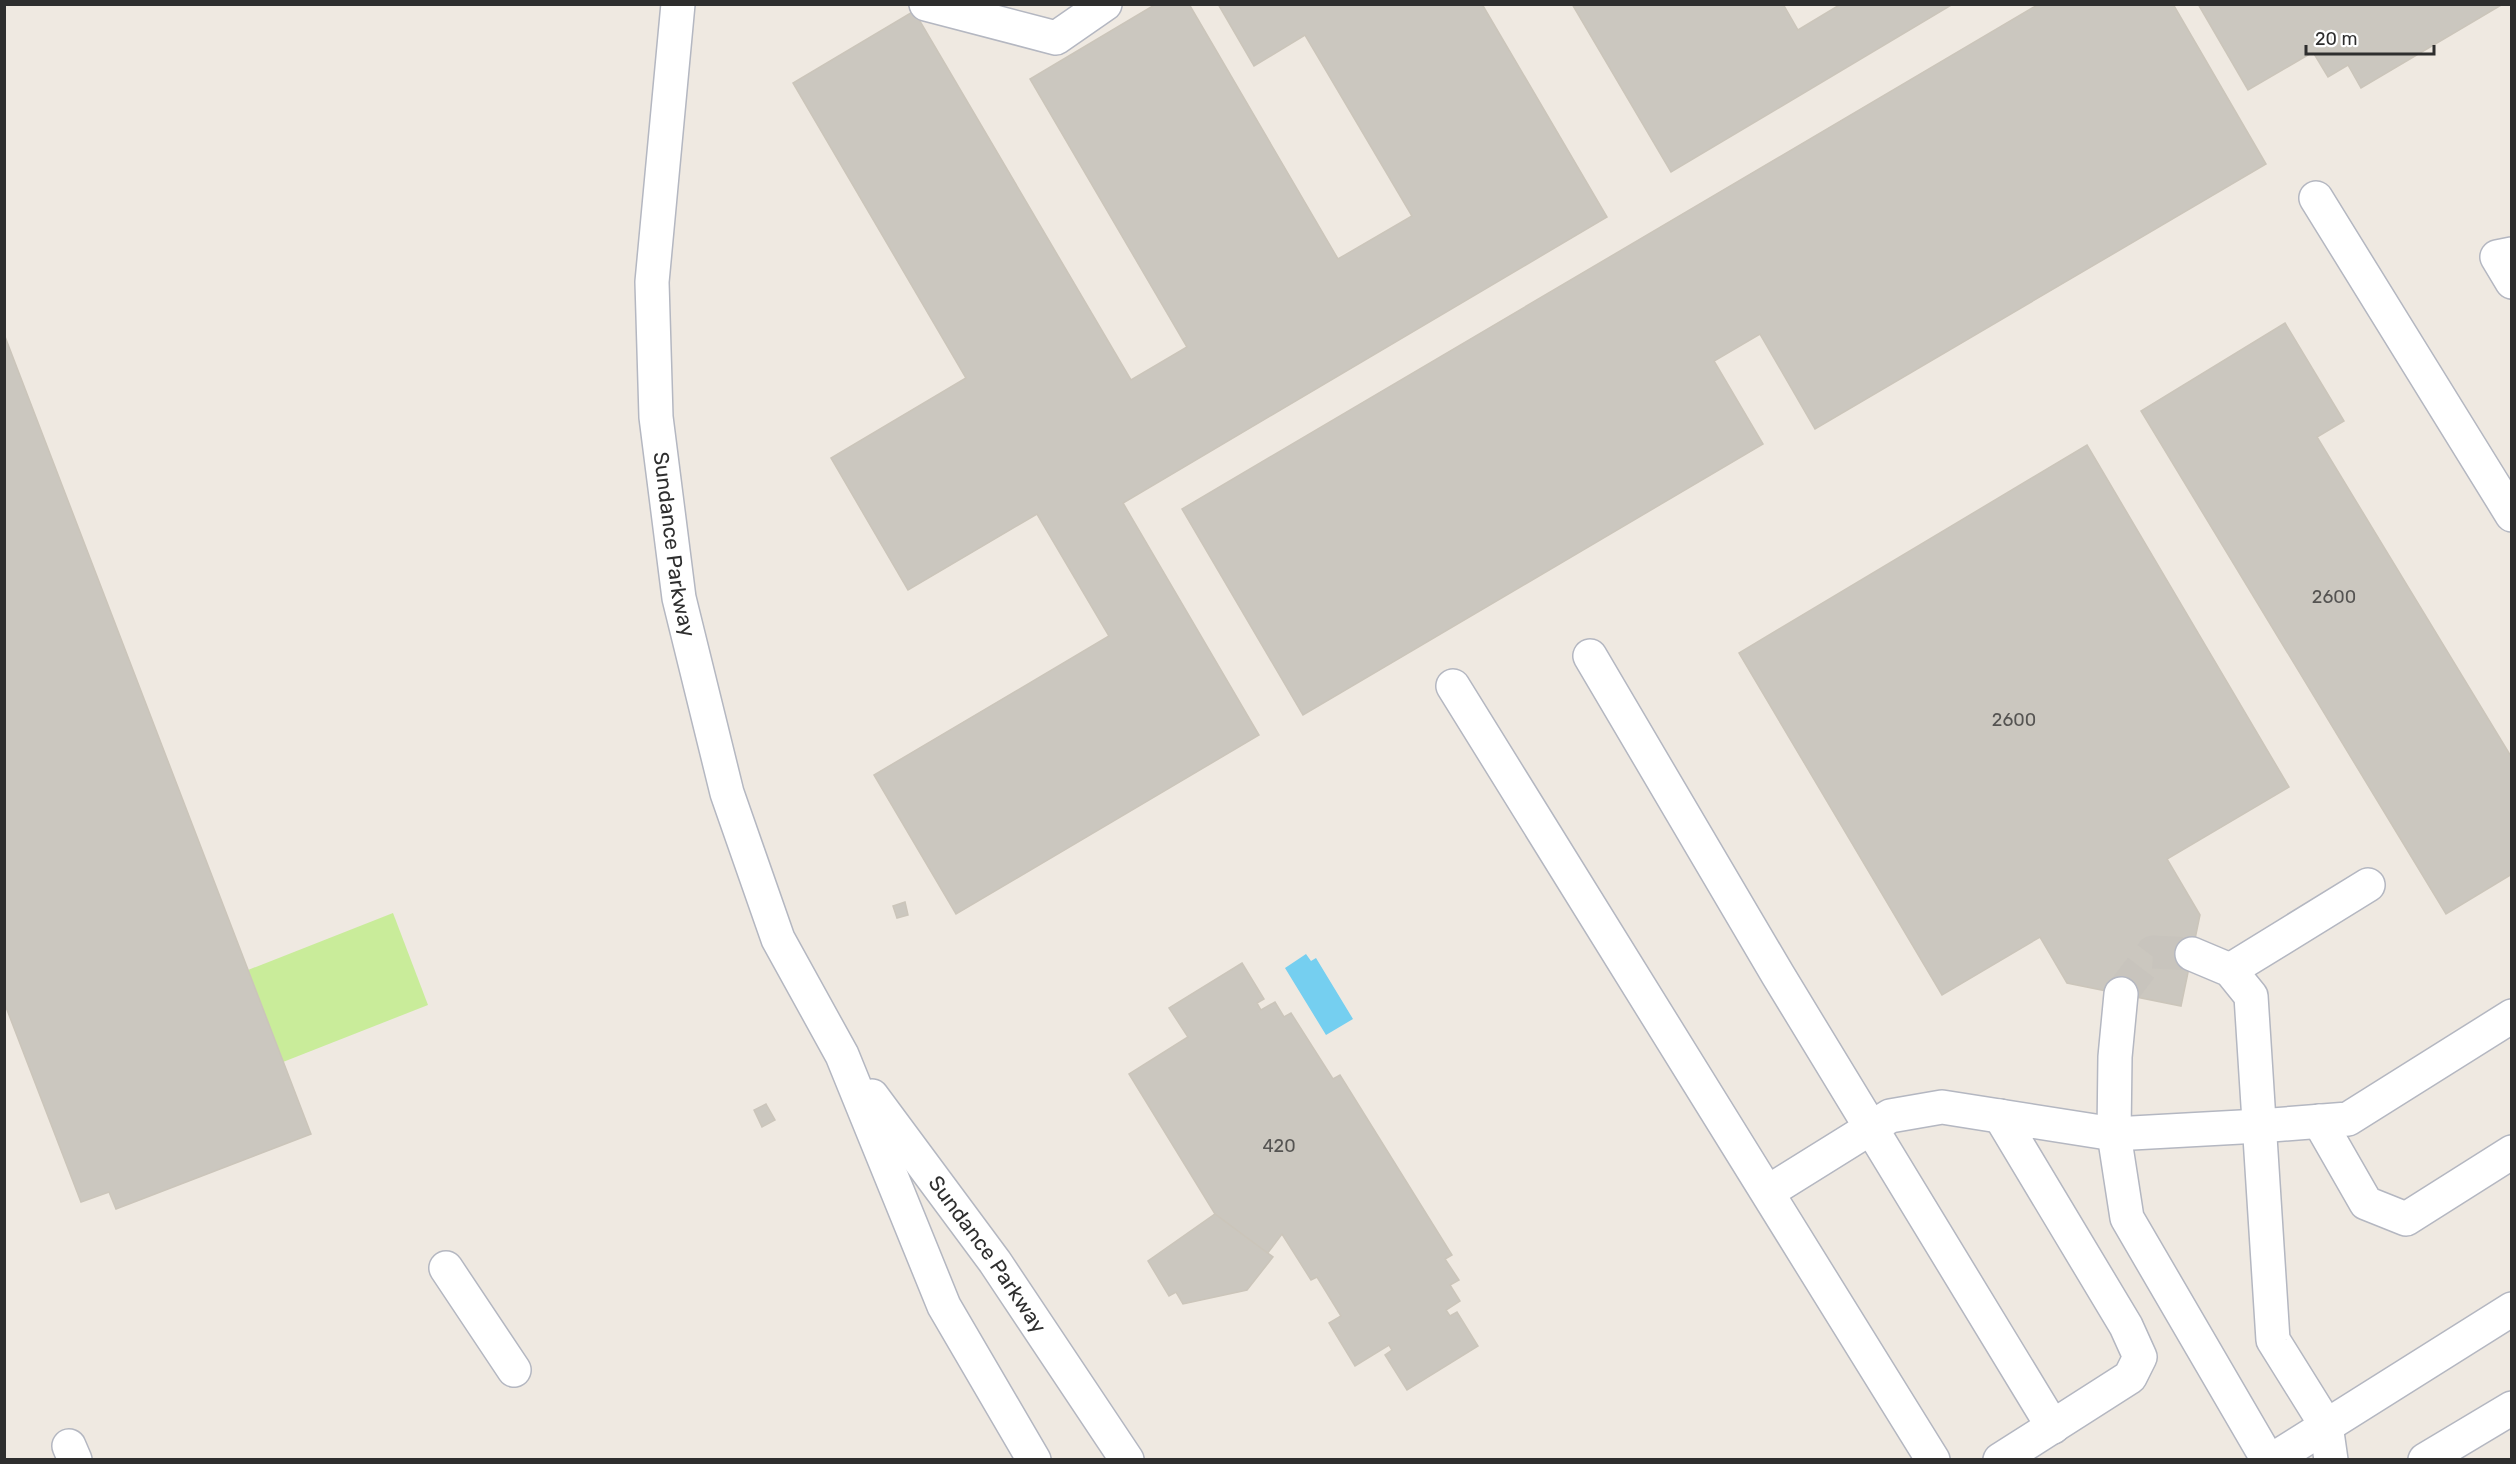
<svg xmlns="http://www.w3.org/2000/svg" width="2516" height="1464" viewBox="0 0 2516 1464" font-family="Rubik,sans-serif">
<rect width="100%" height="100%" fill="#efe9e1"/>
<path fill="#c9ec9a" d="M393 913 428 1005 283 1062 248 970Z"/>
<path fill="#75cff0" d="M1306 954 1311 961 1316 958 1353 1019 1326 1035 1285 968Z"/>
<g fill="#cbc7bf" stroke="#cbc5ba" stroke-width="1.5">
<path d="M1156 4H1189L1338 259 1412 216 1305 35 1254 66 1218 4H1482L1607 217 1123 503 1259 735 956 914 874 775 1109 636 1037 514 908 590 831 458 966 378 793 83 914 11 1131 380 1187 347 1030 79Z"/>
<path d="M1572 4H1783L1798 30 1841 4H1953L1671 172Z"/>
<path d="M2039 4H2173L2266 164 1815 429 1760 334 1714 361 1763 444 1303 715 1182 509Z"/>
<path d="M2198 4H2503L2361 88 2348 65 2328 77 2313 52 2248 90Z"/>
<path d="M2285 323 2344 421 2317 437 2512 758V874L2446 914 2141 411Z"/>
<path d="M4 334 311 1134 116 1209 109 1192 81 1202 4 1002Z"/>
<path d="M2087 445 2289 787 2167 859 2200 915 2181 1006 2067 983 2040 937 1942 995 1739 653Z"/>
<path d="M905 902 908 915 897 918 893 906Z"/>
<path d="M1242 963 1264 999 1257 1003 1261 1010 1275 1002 1284 1017 1291 1013 1333 1079 1340 1075 1452 1255 1445 1259 1459 1280 1450 1285 1460 1301 1446 1310 1450 1316 1457 1312 1478 1346 1407 1390 1385 1355 1392 1350 1389 1345 1355 1366 1329 1323 1341 1316 1317 1277 1311 1280 1282 1234 1267 1254 1215 1214 1129 1074 1188 1037 1169 1008Z"/>
<path d="M766 1104 775 1120 762 1127 754 1110Z"/>
<path d="M1215 1214 1273 1257 1247 1290 1183 1304 1176 1292 1169 1296 1148 1261Z"/>
</g>
<g fill="none" stroke-linecap="round" stroke-linejoin="round">
<path stroke="#c8c4bd" stroke-width="33" stroke-dasharray="33 16" stroke-linecap="butt" d="M2121 994 2153 952 2192 954"/>
<g stroke="#b4b7c1" stroke-width="36">
<g id="minor">
<path id="s1" d="M678 4 652 282 656 417 679 598 727 793 778 939 842 1055 944 1306 1034 1460"/>
<path d="M926 4 1056 38 1105 4"/>
<path d="M2316 198 2512 515"/>
<path d="M2512 254 2497 257 2512 282"/>
<path d="M1590 656 1778 975 2053 1427"/>
<path d="M1453 686 1933 1460"/>
<path d="M2192 954 2230 970 2251 996 2273 1340 2326 1425 2331 1460"/>
<path d="M2230 970 2368 885"/>
<path d="M2121 994 2115 1057 2114 1134 2127 1218 2268 1460"/>
<path id="s2" d="M872 1096 995 1262 1127 1460"/>
<path d="M2000 1116 2126 1326 2140 1357 2130 1377 2000 1460"/>
<path d="M2319 1121 2366 1203 2406 1219 2512 1152"/>
<path d="M1768 1192 1890 1116 1942 1107 2114 1134 2259 1126 2348 1119 2512 1016"/>
<path d="M446 1268 514 1370"/>
<path d="M69 1446 75 1460"/>
<path d="M2272 1460 2512 1309"/>
<path d="M2425 1460 2512 1408"/>
</g>
</g>
<use href="#minor" stroke="#fff" stroke-width="33"/>
</g>
<g text-anchor="middle" stroke-width="5" stroke-linejoin="round" paint-order="stroke">
<g font-size="18" fill="#555452">
<text x="2334" y="603">2600</text>
<text x="2014" y="726">2600</text>
<text x="1279" y="1152">420</text>
</g>
<g font-size="21" fill="#2e2e2e" stroke="#fff">
<text dy="7" stroke="none"><textPath href="#s1" startOffset="543">Sundance Parkway</textPath></text>
<text dy="7" stroke="none"><textPath href="#s2" startOffset="196">Sundance Parkway</textPath></text>
</g>
</g>
<rect width="2516" height="1464" fill="none" stroke="#2e2e2e" stroke-width="12"/>
<path d="M2306 45v9h128v-9" fill="none" stroke="#2e2e2e" stroke-width="3"/>
<text x="2315" y="45" font-size="18" fill="#2e2e2e" stroke="#ffffff" stroke-width="4.5" paint-order="stroke">20 m</text>
</svg>
